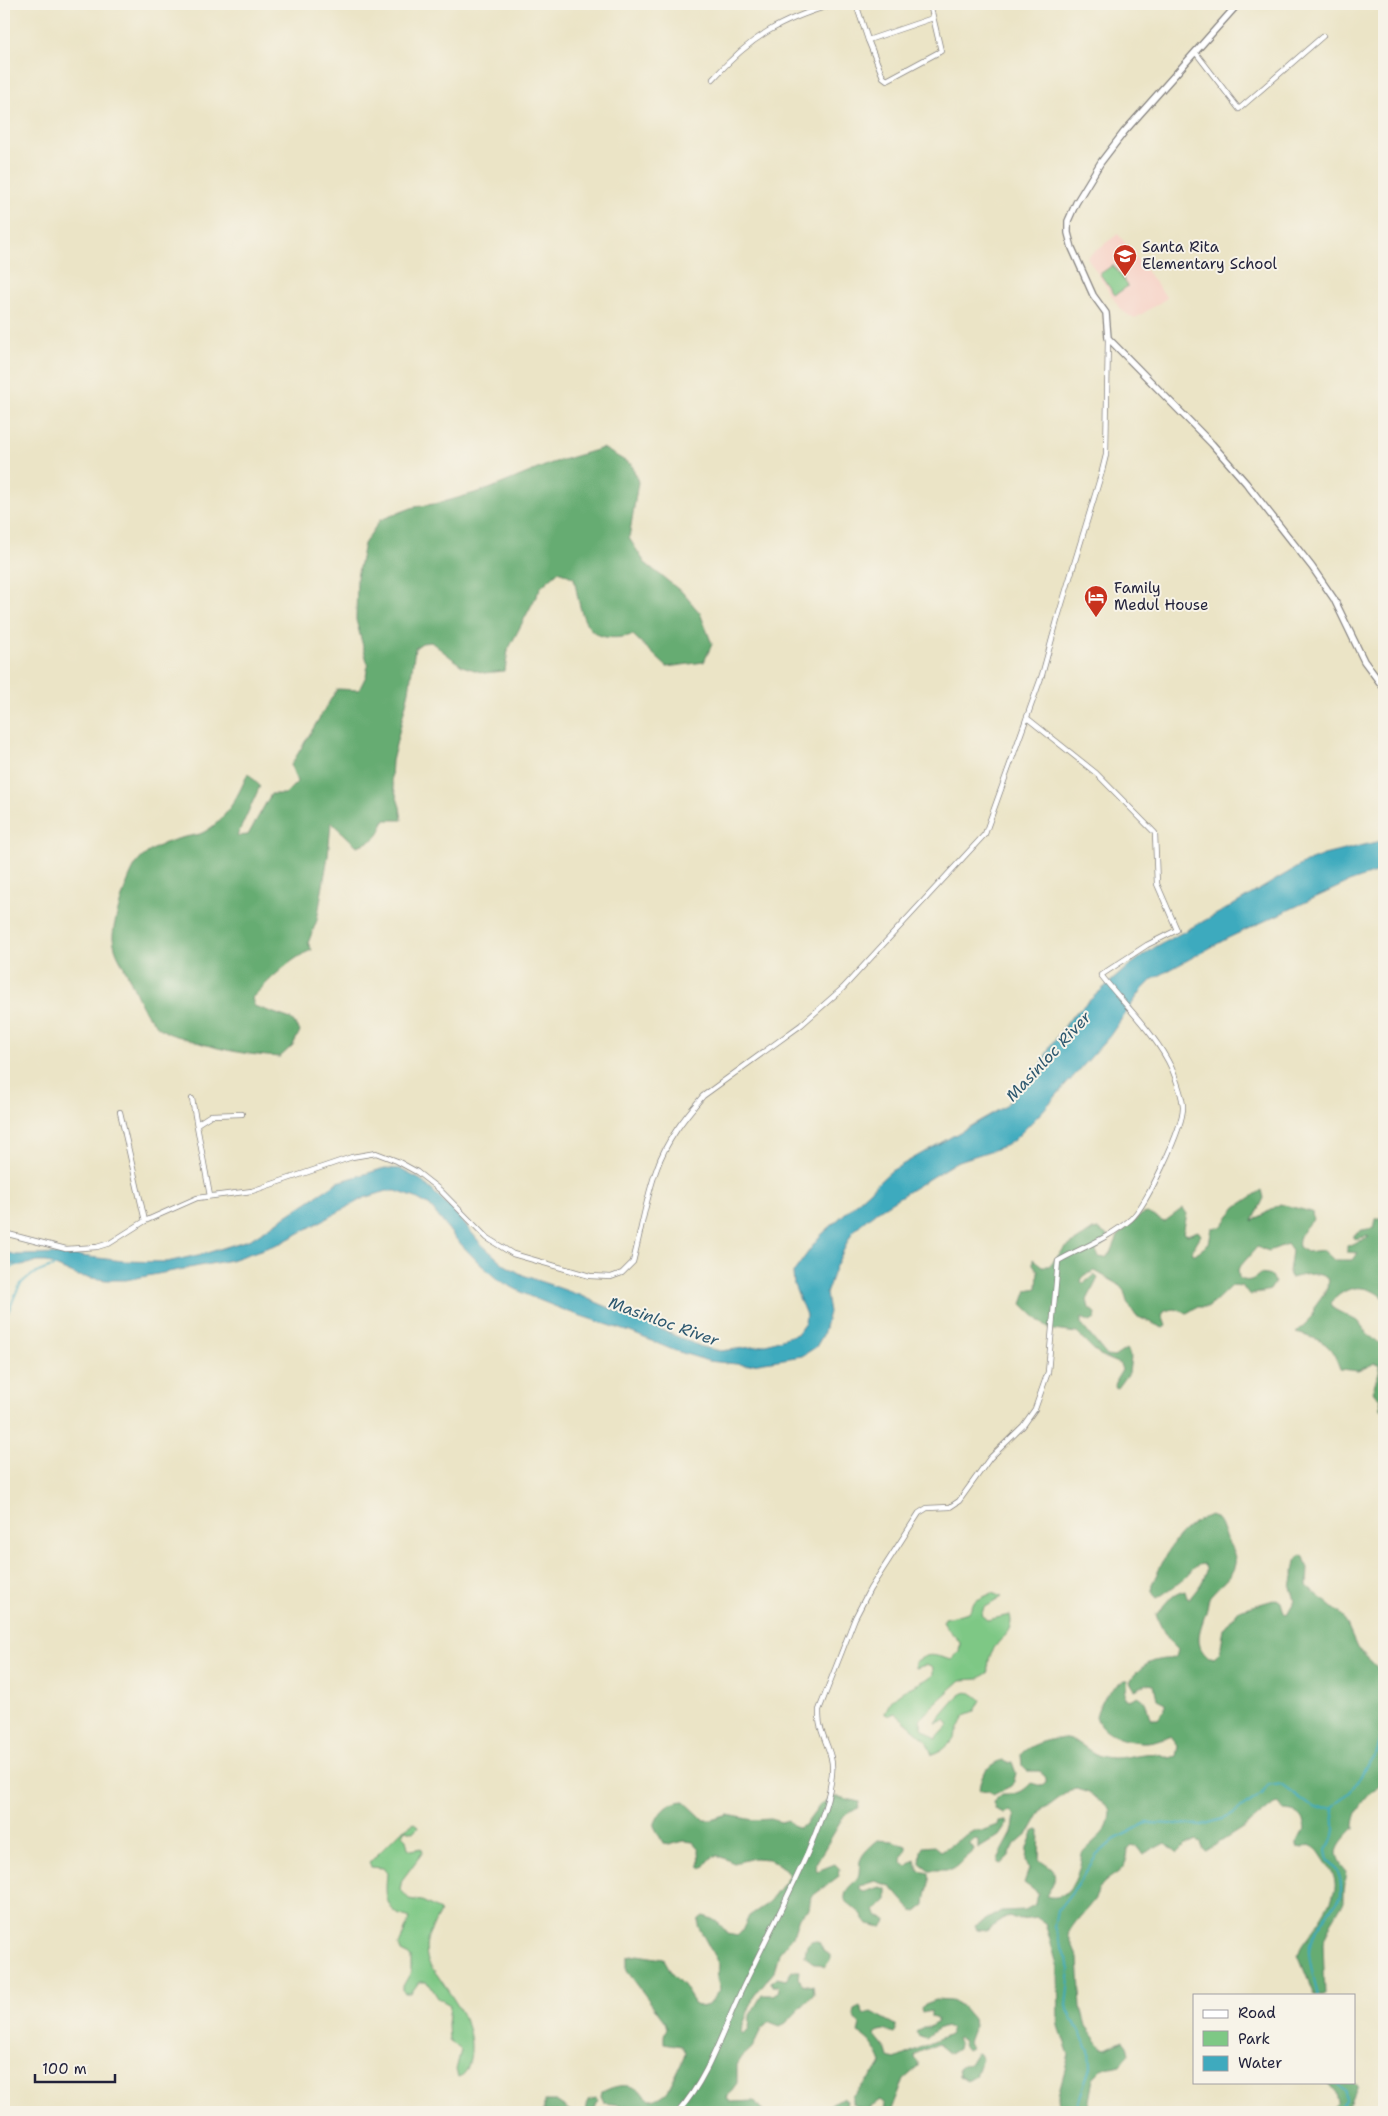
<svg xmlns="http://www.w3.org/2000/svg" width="1388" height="2116" viewBox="0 0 1388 2116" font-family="'Shantell Sans',sans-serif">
<rect width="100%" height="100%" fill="#f7f3e8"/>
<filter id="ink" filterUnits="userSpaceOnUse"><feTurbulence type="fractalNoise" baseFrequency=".02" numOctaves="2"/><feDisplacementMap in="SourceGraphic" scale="10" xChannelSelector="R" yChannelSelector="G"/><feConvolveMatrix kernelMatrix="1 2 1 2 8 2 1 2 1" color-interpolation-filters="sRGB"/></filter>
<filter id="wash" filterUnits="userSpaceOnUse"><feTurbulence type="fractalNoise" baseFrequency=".0096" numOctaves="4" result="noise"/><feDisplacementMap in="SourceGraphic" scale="20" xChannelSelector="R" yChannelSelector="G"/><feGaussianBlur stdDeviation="1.12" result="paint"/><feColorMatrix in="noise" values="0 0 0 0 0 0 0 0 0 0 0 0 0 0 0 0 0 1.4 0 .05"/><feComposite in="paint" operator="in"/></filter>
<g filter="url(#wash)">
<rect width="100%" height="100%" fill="#ebe4c6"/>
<path fill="#f7d1c6" d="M1118 234 1167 298 1134 319 1120 309 1087 257Z"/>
<g fill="#7ec885" stroke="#507560">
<path d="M1113 265 1128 286 1115 295 1100 274Z"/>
<path d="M992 1593 1002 1597 984 1608 981 1615 987 1620 1010 1615C1017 1638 984 1641 989 1672L978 1679 961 1680 930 1708 920 1720 923 1729 936 1739 949 1725 945 1720 936 1723C940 1716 946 1710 951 1704 962 1692 967 1687 981 1700L975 1711 965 1715C958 1732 951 1749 932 1755L926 1740 895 1713 888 1716 885 1713C894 1688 914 1689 933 1675V1668L926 1665 915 1668V1662C931 1651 934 1656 952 1660L959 1651 960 1643C955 1635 948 1631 943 1622L945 1618 969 1612 975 1601Z"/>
<path d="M414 1823 418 1826 415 1831 412 1832 405 1830 402 1835 406 1839 408 1848 412 1850 421 1848 423 1852 402 1880 400 1889 409 1899 422 1901 440 1910C435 1928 423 1934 427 1957 428 1964 434 1970 438 1976 456 2003 478 2029 469 2063 467 2070 465 2075 458 2077L456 2070 461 2050 449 2040 448 2024 450 2005 438 1998 428 1982H419L411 1993H405L403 1990V1986L411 1972V1957L401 1952 399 1945 410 1918C406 1916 402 1916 398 1914 383 1905 386 1887 387 1873L383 1868 371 1867 369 1863 400 1832Z"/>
</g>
<g fill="#66ac72" stroke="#446756">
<path d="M603 448 632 465 638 482 629 538 645 563 683 593 700 613 712 644 704 662 667 667 633 635C583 647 582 617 574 578L559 571 541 587 508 650 505 671 484 673 462 666 431 642 422 643 415 648 409 691 392 761 391 779 400 807 402 820H384C379 839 375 840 357 846L331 822 328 856 317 920 308 943 312 950C292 957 267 982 252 998L254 1006 291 1019 300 1031 293 1045 280 1057C247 1055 215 1049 184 1038 178 1036 171 1035 166 1032 144 1020 137 994 127 973 121 960 115 954 113 938 112 925 128 874 137 863 148 849 167 841 185 837 190 836 196 835 200 834 225 823 238 796 248 773L260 786 237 836 248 835 271 794H285L297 782 291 765 337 689 359 690 366 676 368 665 356 620 357 577 364 544 380 520 414 507 440 503 489 489 552 463Z"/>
<path d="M1262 1190 1264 1198 1253 1221 1280 1204 1312 1212 1313 1219C1306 1226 1296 1237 1299 1247L1307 1252 1323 1250 1334 1260H1353L1358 1253 1347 1252V1246L1369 1237 1368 1236 1354 1239V1235L1362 1230 1374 1228 1376 1219 1384 1217V1299C1367 1282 1345 1285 1331 1303L1334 1309 1359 1322 1368 1335 1384 1346V1411L1381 1410 1380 1398 1373 1393C1373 1382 1381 1374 1380 1364L1375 1363 1358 1371 1340 1369C1331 1342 1322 1340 1296 1333L1313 1316 1314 1307 1327 1289 1329 1280C1318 1270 1305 1275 1291 1278L1289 1272 1292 1251 1287 1244 1269 1251 1257 1247 1238 1269 1239 1278C1248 1283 1253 1280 1260 1274L1272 1276 1275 1282 1270 1290 1251 1295 1241 1286 1232 1285 1209 1307H1197L1187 1313 1174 1309 1165 1311 1162 1315 1166 1326 1163 1328 1136 1316 1127 1302 1124 1291 1118 1284 1095 1271 1084 1275 1081 1281 1083 1284 1094 1275 1098 1278 1087 1300 1089 1308 1096 1314 1095 1319 1090 1322 1081 1318V1324L1107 1356 1114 1357 1126 1349 1131 1357 1129 1373 1118 1388 1115 1387 1116 1380 1122 1370 1120 1364 1100 1356 1077 1333 1053 1330 1045 1326 1022 1304 1027 1290 1037 1288 1038 1271 1033 1264V1259L1042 1266H1049L1064 1249 1093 1230 1098 1229 1108 1236V1240L1096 1251 1099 1257 1105 1258 1111 1253 1118 1236 1142 1214 1147 1213 1164 1222 1183 1208 1187 1214 1183 1233 1187 1235 1198 1231 1201 1235 1192 1250 1193 1254H1195L1209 1244 1212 1228 1221 1227 1236 1207Z"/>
<path d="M1210 1515C1219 1517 1220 1524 1223 1532 1227 1542 1237 1553 1235 1564 1232 1579 1217 1585 1210 1597 1207 1601 1208 1607 1206 1612 1201 1628 1192 1644 1208 1657H1214L1220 1652 1224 1629 1239 1610 1277 1599 1281 1602 1284 1613 1287 1614 1295 1600 1291 1587 1296 1561 1300 1555 1304 1557 1308 1568 1307 1586 1343 1616 1357 1648 1376 1666 1384 1681V1781C1369 1794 1354 1808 1354 1828 1338 1844 1329 1853 1347 1872L1344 1891V1901L1331 1923 1323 1943 1325 1995H1314L1298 1955 1301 1947C1311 1932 1338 1900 1335 1882 1334 1874 1329 1868 1325 1861 1320 1854 1318 1848 1309 1845L1303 1848 1297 1847V1843L1305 1830C1303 1816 1299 1812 1284 1811L1279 1803 1274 1804 1252 1822 1206 1851 1202 1849 1200 1842 1196 1840 1187 1844 1178 1853 1166 1843 1143 1855 1137 1847 1133 1845 1128 1850C1126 1875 1114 1871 1101 1886 1098 1890 1097 1896 1094 1900 1086 1911 1073 1923 1068 1934L1078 1958 1081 2007 1086 2026 1102 2047 1106 2048 1123 2040 1127 2045 1129 2054 1120 2065 1102 2069 1093 2078 1087 2112H1059L1058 2095 1069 2055 1059 2026 1058 1968 1045 1923 1037 1918 1019 1920 1009 1916 986 1931 977 1930 975 1926 1001 1911 1025 1910 1036 1904 1038 1893 1024 1883 1029 1869 1026 1860 1027 1848 1033 1832 1038 1830 1040 1831 1039 1859C1043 1864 1048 1865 1052 1869 1059 1877 1050 1889 1046 1896 1071 1904 1080 1871 1082 1853 1096 1837 1110 1834 1110 1810L1104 1803 1087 1792 1077 1789 1070 1790 1050 1805 1042 1809 1030 1831 1015 1844 1009 1856 1001 1864 998 1863V1859L1012 1833 1015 1816 1010 1811 1004 1813 995 1809 993 1802 1002 1794C1016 1794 1021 1794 1031 1783L1042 1786 1046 1783V1778L1040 1771H1027L1022 1766 1021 1754C1031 1743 1057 1736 1071 1740 1087 1745 1092 1758 1113 1758 1133 1758 1151 1748 1169 1758L1176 1756 1178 1746 1171 1737C1162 1737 1156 1742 1147 1742 1130 1743 1101 1736 1096 1716 1100 1700 1110 1689 1124 1680H1127C1129 1687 1124 1691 1125 1698L1129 1700 1138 1696C1149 1701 1146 1711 1151 1719H1158L1165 1710V1703L1157 1699 1154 1685 1147 1684 1135 1690 1130 1682C1135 1671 1147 1662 1159 1660 1166 1658 1169 1660 1176 1657L1178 1650C1167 1639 1162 1630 1156 1615 1164 1605 1172 1593 1185 1591L1187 1598H1190C1197 1589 1206 1580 1206 1568L1203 1564C1193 1565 1191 1573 1184 1579 1180 1582 1160 1597 1157 1598 1152 1594 1151 1590 1152 1584 1168 1552 1175 1529 1210 1515Z"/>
<path d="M1003 1760 1008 1763 1012 1762 1016 1773 1013 1785 993 1795 989 1791 979 1790C980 1776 988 1763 1003 1760Z"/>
<path d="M832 1797H839L859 1802 858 1808 844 1816 815 1865 817 1871 835 1864 840 1869 839 1876 811 1897 809 1909 799 1917 793 1936 779 1953 774 1971 754 1996 741 2030 742 2034 749 2029 750 2015 762 1995H773L779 1991 778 1986H772L771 1982 777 1978 786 1980 792 1971H799L798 1978 802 1984 813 1986 814 1994 786 2023 780 2026 770 2022 761 2029 752 2048 742 2057 737 2065V2083L729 2094 727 2099 731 2102 755 2101 763 2112H626L627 2110 620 2105 604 2103 601 2097 602 2092C622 2082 634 2083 650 2100 656 2100 662 2096 667 2092 669 2090 686 2055 685 2053 685 2051 683 2048 682 2046L664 2043V2036L667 2028 665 2022 627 1971V1957L638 1955 664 1959 673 1975 683 1985 695 2004 701 2007 708 2005 720 1989 717 1979 719 1965 698 1926 699 1919 703 1916C716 1919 720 1924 728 1934L737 1936 742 1931 749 1916 767 1904 789 1876 785 1869 769 1859 754 1858 734 1863 717 1855 711 1858 704 1867 700 1868 699 1849 693 1842 684 1841 669 1845 663 1843 654 1826C659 1811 668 1802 684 1801L704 1820H712L728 1815 753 1820 771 1819 781 1822 788 1820 794 1827 798 1828 806 1824 820 1805Z"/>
<path d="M1006 1820 1008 1823 999 1836 978 1849V1840L975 1839 969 1844 973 1847 974 1851 952 1870H929L920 1863 921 1851 923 1847 935 1846 941 1851 973 1831H982L998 1825 999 1821Z"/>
<path d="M878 1840 893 1841 906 1846V1851L901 1858 903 1864 907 1866 915 1860 919 1871 929 1873C931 1884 925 1894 925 1905L916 1912 912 1911 890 1886 875 1881 860 1886V1890L864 1892 880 1887 887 1889V1900L875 1911 878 1916 886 1920 885 1924 882 1927 868 1924 859 1912 845 1900C844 1888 852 1886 858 1877 860 1873 859 1866 860 1861 863 1852 871 1846 878 1840Z"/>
<path d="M815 1940 819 1942 823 1950 830 1955V1960L825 1967 812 1962 805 1956C806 1948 806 1942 815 1940Z"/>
<path d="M936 2000 952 2001 962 2006 973 2019 974 2026 968 2042 971 2048 967 2050 964 2046 962 2040 958 2038 956 2039 959 2044 958 2049 950 2054 938 2044 916 2054 915 2058 918 2062V2067L904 2079 891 2112H886L884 2103 880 2100 867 2109 857 2107 852 2103V2096L880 2067 882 2063C877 2050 870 2039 858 2033L860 2025C855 2020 852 2016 854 2009L860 2006 864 2014 871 2012 895 2025 896 2030 894 2033C887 2031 880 2028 874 2034L887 2050 889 2057 895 2059 949 2035 952 2029 946 2026 937 2029 926 2038 919 2036 916 2032 923 2027H930L937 2022V2019L931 2017V2011L922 2013 921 2009 925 2004Z"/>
<path d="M978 2053 982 2059 976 2076 967 2081 959 2076 958 2069 962 2066 969 2064 975 2054Z"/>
<path d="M1327 2082H1353L1357 2086 1346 2112H1329L1338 2103 1336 2093Z"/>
<path d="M596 2098 598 2100 594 2112H609H586L588 2100Z"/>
<path d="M843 2098 847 2101 845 2112H819L837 2100Z"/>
<path d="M544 2101H556L573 2112H544Z"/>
</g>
<path fill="#3eaabe" stroke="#30667c" d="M1384 840V870L1349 882 1228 938 1153 979 1141 991 1109 1037 1039 1115 1014 1140 1005 1146 956 1162 880 1209 862 1223 852 1233 835 1268 826 1294 829 1312 823 1335 816 1347 802 1356 746 1365 708 1361 673 1350 630 1332 569 1312 529 1296 498 1280 479 1263 456 1239 430 1206 416 1198 396 1191H387L364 1198 281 1243 231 1260 126 1280H106L78 1276 46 1262H38L21 1265 4 1263V1252L17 1255 64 1254 123 1261 167 1262 207 1253 251 1239 338 1182 385 1168 400 1169 421 1180 452 1209 481 1244 505 1265 523 1275 579 1295 702 1347 721 1351 760 1346 797 1334 805 1323 806 1315 794 1285 793 1273 819 1237 891 1171 1004 1107 1026 1084 1042 1063 1050 1046 1073 1015 1126 968 1155 947 1230 907 1306 862 1324 855Z"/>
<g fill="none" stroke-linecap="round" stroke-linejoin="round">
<g stroke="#3eaabe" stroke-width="2">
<path d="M4 1269 21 1264"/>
<path d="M4 1319C11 1309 13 1298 19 1287 27 1274 44 1270 57 1265"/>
<path d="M1318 1995C1315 1982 1307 1957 1309 1945 1312 1935 1334 1905 1341 1896 1341 1888 1342 1878 1337 1871 1331 1860 1328 1866 1326 1850 1336 1836 1335 1825 1332 1808"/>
<path d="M1335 2082 1345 2090 1346 2101 1337 2112"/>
<path d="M1075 2112 1090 2067 1089 2051 1066 2006 1070 1969 1054 1927 1057 1911 1075 1888 1097 1855 1114 1840 1146 1823 1202 1825 1226 1818 1262 1794 1269 1786 1281 1784 1315 1809 1332 1807 1350 1792 1377 1752 1384 1727"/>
</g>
</g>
</g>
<g filter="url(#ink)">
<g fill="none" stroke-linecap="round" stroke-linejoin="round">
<g stroke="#868380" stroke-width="6">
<g id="minor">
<path d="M856 4 868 40 933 18"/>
<path d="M868 40 883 77 887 80 941 51 930 4"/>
<path d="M1196 53 1239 109 1323 36"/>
<path d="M713 79C750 37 780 20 834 4"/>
<path d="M192 1099 210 1196"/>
<path d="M120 1112 145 1221"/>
<path d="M197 1124 211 1115 242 1114"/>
<path d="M4 1233 66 1249 97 1247 110 1243 145 1221 197 1198 252 1191 352 1157 376 1153 397 1161 417 1172 440 1190 487 1238 513 1254 590 1276 611 1277 622 1273 633 1262C641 1231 646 1197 657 1168 666 1141 685 1117 703 1096L801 1025 843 988 985 834 1042 675 1058 617 1101 475 1106 455 1108 338"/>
<path d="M678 2112C710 2076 723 2028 744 1985 765 1941 788 1897 808 1852 818 1827 830 1800 832 1773 834 1755 824 1742 820 1725 819 1721 819 1715 819 1710L855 1618 870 1589 919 1513 927 1508 950 1507 959 1501 990 1458 1023 1426 1035 1409 1048 1372 1058 1261C1083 1247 1109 1238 1131 1219 1146 1206 1184 1126 1183 1106 1182 1095 1176 1079 1172 1069 1156 1034 1125 1006 1101 975L1147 945 1177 930 1157 884 1155 833 1096 773 1027 718"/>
</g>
</g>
<g stroke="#868380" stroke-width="8">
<path id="tertiary" d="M1238 4 1124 132 1101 162 1076 203 1068 221V233L1072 248 1093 295 1106 313 1108 338 1212 444 1246 483 1312 567 1334 599 1364 661 1384 688"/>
</g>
<use href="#minor" stroke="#fff" stroke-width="4.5"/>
<use href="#tertiary" stroke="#fff" stroke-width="5.5"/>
</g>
</g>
<defs>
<g id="school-pin" transform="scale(1.25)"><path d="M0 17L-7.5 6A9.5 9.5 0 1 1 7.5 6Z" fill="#c8321e" stroke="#f7f3e8"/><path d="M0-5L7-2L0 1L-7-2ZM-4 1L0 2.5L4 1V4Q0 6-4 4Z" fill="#fff"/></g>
<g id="hotel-pin" transform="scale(1.25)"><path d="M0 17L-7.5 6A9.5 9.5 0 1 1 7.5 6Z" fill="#c8321e" stroke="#f7f3e8"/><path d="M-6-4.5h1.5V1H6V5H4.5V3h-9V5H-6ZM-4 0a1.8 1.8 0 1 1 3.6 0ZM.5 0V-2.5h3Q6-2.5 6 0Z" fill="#fff"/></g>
</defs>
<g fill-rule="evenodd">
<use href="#school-pin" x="1125" y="256"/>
<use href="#hotel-pin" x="1096" y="597"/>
</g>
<g text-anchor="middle" stroke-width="4" stroke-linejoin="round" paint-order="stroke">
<g font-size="15" fill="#22223b" stroke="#f7f3e8" text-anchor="start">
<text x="1142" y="252">Santa Rita<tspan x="1142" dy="17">Elementary School</tspan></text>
<text x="1114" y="593">Family<tspan x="1114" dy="17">Medul House</tspan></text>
</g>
<g font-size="16" font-style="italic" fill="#2d586f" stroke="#f7f3e8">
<text transform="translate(1048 1056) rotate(-47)" y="6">Masinloc River</text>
<text transform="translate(664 1321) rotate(20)" y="6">Masinloc River</text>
</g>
</g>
<rect width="1388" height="2116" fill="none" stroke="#f7f3e8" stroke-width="20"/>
<rect x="1193" y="1994" width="162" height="90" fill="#f7f3e8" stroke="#a29fa3"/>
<rect x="1203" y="2010" width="25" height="8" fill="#ffffff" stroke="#a29fa3"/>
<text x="1238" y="2018" font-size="15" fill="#22223b">Road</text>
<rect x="1203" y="2031" width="25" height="15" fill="#7ec885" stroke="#a29fa3"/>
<text x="1238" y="2044" font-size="15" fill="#22223b">Park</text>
<rect x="1203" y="2056" width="25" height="15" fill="#3eaabe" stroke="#a29fa3"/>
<text x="1238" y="2068" font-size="15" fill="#22223b">Water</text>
<path d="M35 2074v8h80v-8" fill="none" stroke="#22223b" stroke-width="2.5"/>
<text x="42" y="2074" font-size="15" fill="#22223b" stroke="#f7f3e8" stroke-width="4" paint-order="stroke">100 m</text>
</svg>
